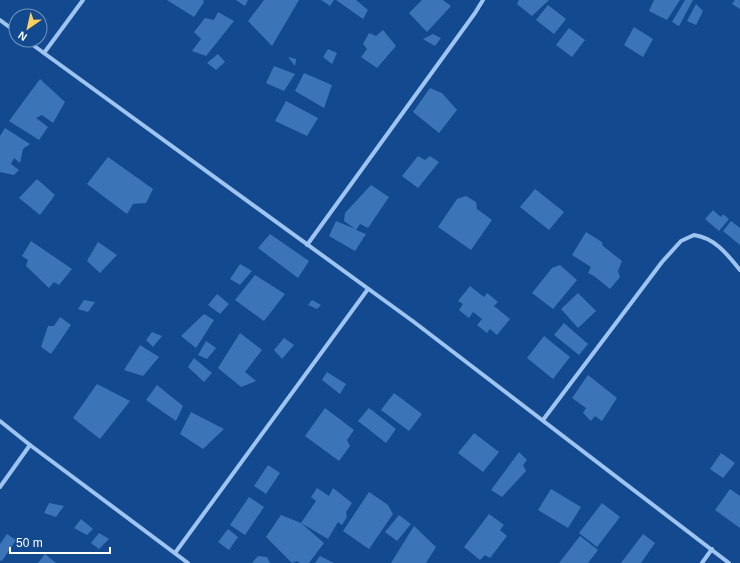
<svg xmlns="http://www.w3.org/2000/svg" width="740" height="563" viewBox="0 0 740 563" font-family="Helvetica,sans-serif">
<rect width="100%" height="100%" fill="#134a8f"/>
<g fill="#3c74b8">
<path d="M167 0H203L204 2 194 17Z"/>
<path d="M236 0H248L245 6Z"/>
<path d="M264 0H299L272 46 248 21Z"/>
<path d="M321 0H334L330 6Z"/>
<path d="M336 0H356L368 10 363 19Z"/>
<path d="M422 0H443L451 6 427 32 409 13Z"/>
<path d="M519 0H549L532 16 517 4Z"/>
<path d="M654 0H680L667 20 649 11Z"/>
<path d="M685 0H693L679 26 672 22Z"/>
<path d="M735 0H740V9L732 4Z"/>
<path d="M696 4 703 11 696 25 687 21Z"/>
<path d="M548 5 566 19 554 34 536 20Z"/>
<path d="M218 12 234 21 206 56 192 51 201 39 194 32 205 18 214 20Z"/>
<path d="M634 27 653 39 643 57 624 45Z"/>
<path d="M569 28 585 40 572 57 556 45Z"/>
<path d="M383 30 396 46 377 68 361 57 367 49 363 44 369 33 376 36Z"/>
<path d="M433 34 441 38 435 46 423 39Z"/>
<path d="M328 49 337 53 332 64 323 57Z"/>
<path d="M218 54 225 62 216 70 207 63Z"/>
<path d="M288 57 296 59 295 66Z"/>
<path d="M274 66 295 74 284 91 266 83Z"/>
<path d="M304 73 332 85 324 108 295 91Z"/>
<path d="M40 79 65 102 53 123 42 115 36 118 48 127 39 140 9 121Z"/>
<path d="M430 88 442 93 457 110 439 133 413 112Z"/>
<path d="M286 101 318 118 307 136 275 121Z"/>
<path d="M5 128 30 144 23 149 20 163 14 158 11 164 19 170 14 175 0 172V136Z"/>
<path d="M418 156 425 160 430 156 439 162 418 188 402 176Z"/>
<path d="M108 157 153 189 146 203 133 204 127 214 87 184Z"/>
<path d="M37 179 55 195 40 215 19 198Z"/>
<path d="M371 185 389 197 368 228 360 224 356 230 366 234 355 251 329 236 336 221 355 229 344 221 345 213Z"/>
<path d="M535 189 564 212 549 230 520 207Z"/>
<path d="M466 196 476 202 477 209 492 220 471 250 438 227 457 199Z"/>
<path d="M713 210 721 217 723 214 729 219 719 231 705 219Z"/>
<path d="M731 221 740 228V245L723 231Z"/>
<path d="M586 232 602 242 603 246 622 261 618 271 620 277 610 289 594 276 588 273 591 267 572 255Z"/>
<path d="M270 234 309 261 298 278 258 248Z"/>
<path d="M31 241 72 269 59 285 54 282 49 288 26 266 28 260 22 256Z"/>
<path d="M98 242 117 255 100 273 87 261Z"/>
<path d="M240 264 252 271 240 285 230 279Z"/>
<path d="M560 265 577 280 553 309 532 293 552 268Z"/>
<path d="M255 275 285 294 264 321 235 300Z"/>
<path d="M470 286 484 297 487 293 498 302 494 306 510 319 497 335 490 329 487 333 477 325 482 319 473 312 469 318 459 310 463 304 458 301Z"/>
<path d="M578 293 596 311 578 328 561 309Z"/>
<path d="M217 294 229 304 220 314 208 305Z"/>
<path d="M84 300 95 302 88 312 78 309Z"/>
<path d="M312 300 321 305 317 309 308 305Z"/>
<path d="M204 314 214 320 196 348 181 336Z"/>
<path d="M60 317 71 325 51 354 41 347 48 326H54Z"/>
<path d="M564 323 588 344 579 355 554 335Z"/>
<path d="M152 332 162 336 153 347 146 340Z"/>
<path d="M240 333 262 350 245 372 256 381 241 387 218 368Z"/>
<path d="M544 336 570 357 553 379 527 358Z"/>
<path d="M284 338 294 345 282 359 274 350Z"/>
<path d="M206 341 216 348 207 359 198 355Z"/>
<path d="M140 345 159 357 143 376 124 370Z"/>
<path d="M194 358 212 373 204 382 188 367Z"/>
<path d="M327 372 346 384 340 394 322 380Z"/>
<path d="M588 375 617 398 602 421 595 416 591 421 583 413 586 408 572 398Z"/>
<path d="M97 384 130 401 100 439 73 418Z"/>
<path d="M157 385 183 406 176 421 146 400Z"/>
<path d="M394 393 422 414 409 431 381 410Z"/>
<path d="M325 408 354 430 347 440 350 446 339 461 305 436Z"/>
<path d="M369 408 396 429 386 443 358 421Z"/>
<path d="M191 412 224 429 203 449 180 434Z"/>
<path d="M474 433 499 452 483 472 458 453Z"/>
<path d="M519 452 527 460 523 465 526 471 502 497 491 490Z"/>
<path d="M721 453 735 463 723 478 710 469Z"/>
<path d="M268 465 280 473 266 494 254 486Z"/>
<path d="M317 488 329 496 333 488 352 503 346 512 347 517 342 525 338 522 328 539 301 523 324 543 309 563H300L297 561 292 563 266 537 281 515 301 523 316 501 311 497Z"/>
<path d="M551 489 581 507 568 528 538 510Z"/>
<path d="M730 489 740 496V528L715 510Z"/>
<path d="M369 492 388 505 393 514 369 549 343 531Z"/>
<path d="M249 497 264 507 245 535 230 525Z"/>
<path d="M49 503 64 506 56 517 44 513Z"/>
<path d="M602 503 620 517 597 547 579 533Z"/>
<path d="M489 514 504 525 500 530 507 536 490 558 485 555 480 560 464 547Z"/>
<path d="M399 515 411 524 397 541 385 532Z"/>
<path d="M81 519 93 529 87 535 74 528Z"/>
<path d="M414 526 436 547 426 563H391Z"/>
<path d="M228 529 238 537 229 550 218 542Z"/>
<path d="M99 533 109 539 99 549 91 543Z"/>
<path d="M7 534 16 540 2 561 0 560V544Z"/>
<path d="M643 534 655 543 641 563H621Z"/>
<path d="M580 536 598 550 588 563H559Z"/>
<path d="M45 554 56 563H38Z"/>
<path d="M258 556 267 557 270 563H252Z"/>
<path d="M320 556 334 563H315Z"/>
</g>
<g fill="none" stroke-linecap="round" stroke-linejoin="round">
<g stroke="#9ec4f1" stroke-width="4">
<path d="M0 20 16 32"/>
<path d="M26 40 414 322 729 563"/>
<path d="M44 53 83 0"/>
<path d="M307 245 475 13 483 0"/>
<path d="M543 420 662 262 681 241 694 235C715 238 727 254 740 270"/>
<path d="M0 421 30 445 0 487"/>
<path d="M30 445 188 563"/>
<path d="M175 553 368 289"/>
<path d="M702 563 712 549"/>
</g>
</g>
<g transform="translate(28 28) rotate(214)"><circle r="19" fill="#134a8f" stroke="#7192bc"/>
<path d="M0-3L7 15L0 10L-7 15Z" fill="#ffcf5e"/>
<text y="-6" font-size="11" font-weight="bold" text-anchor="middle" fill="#ffffff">N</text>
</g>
<path d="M10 547v6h100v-6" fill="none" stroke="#ffffff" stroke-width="2"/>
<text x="16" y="547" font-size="12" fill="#ffffff" stroke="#134a8f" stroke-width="3" paint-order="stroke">50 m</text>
</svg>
